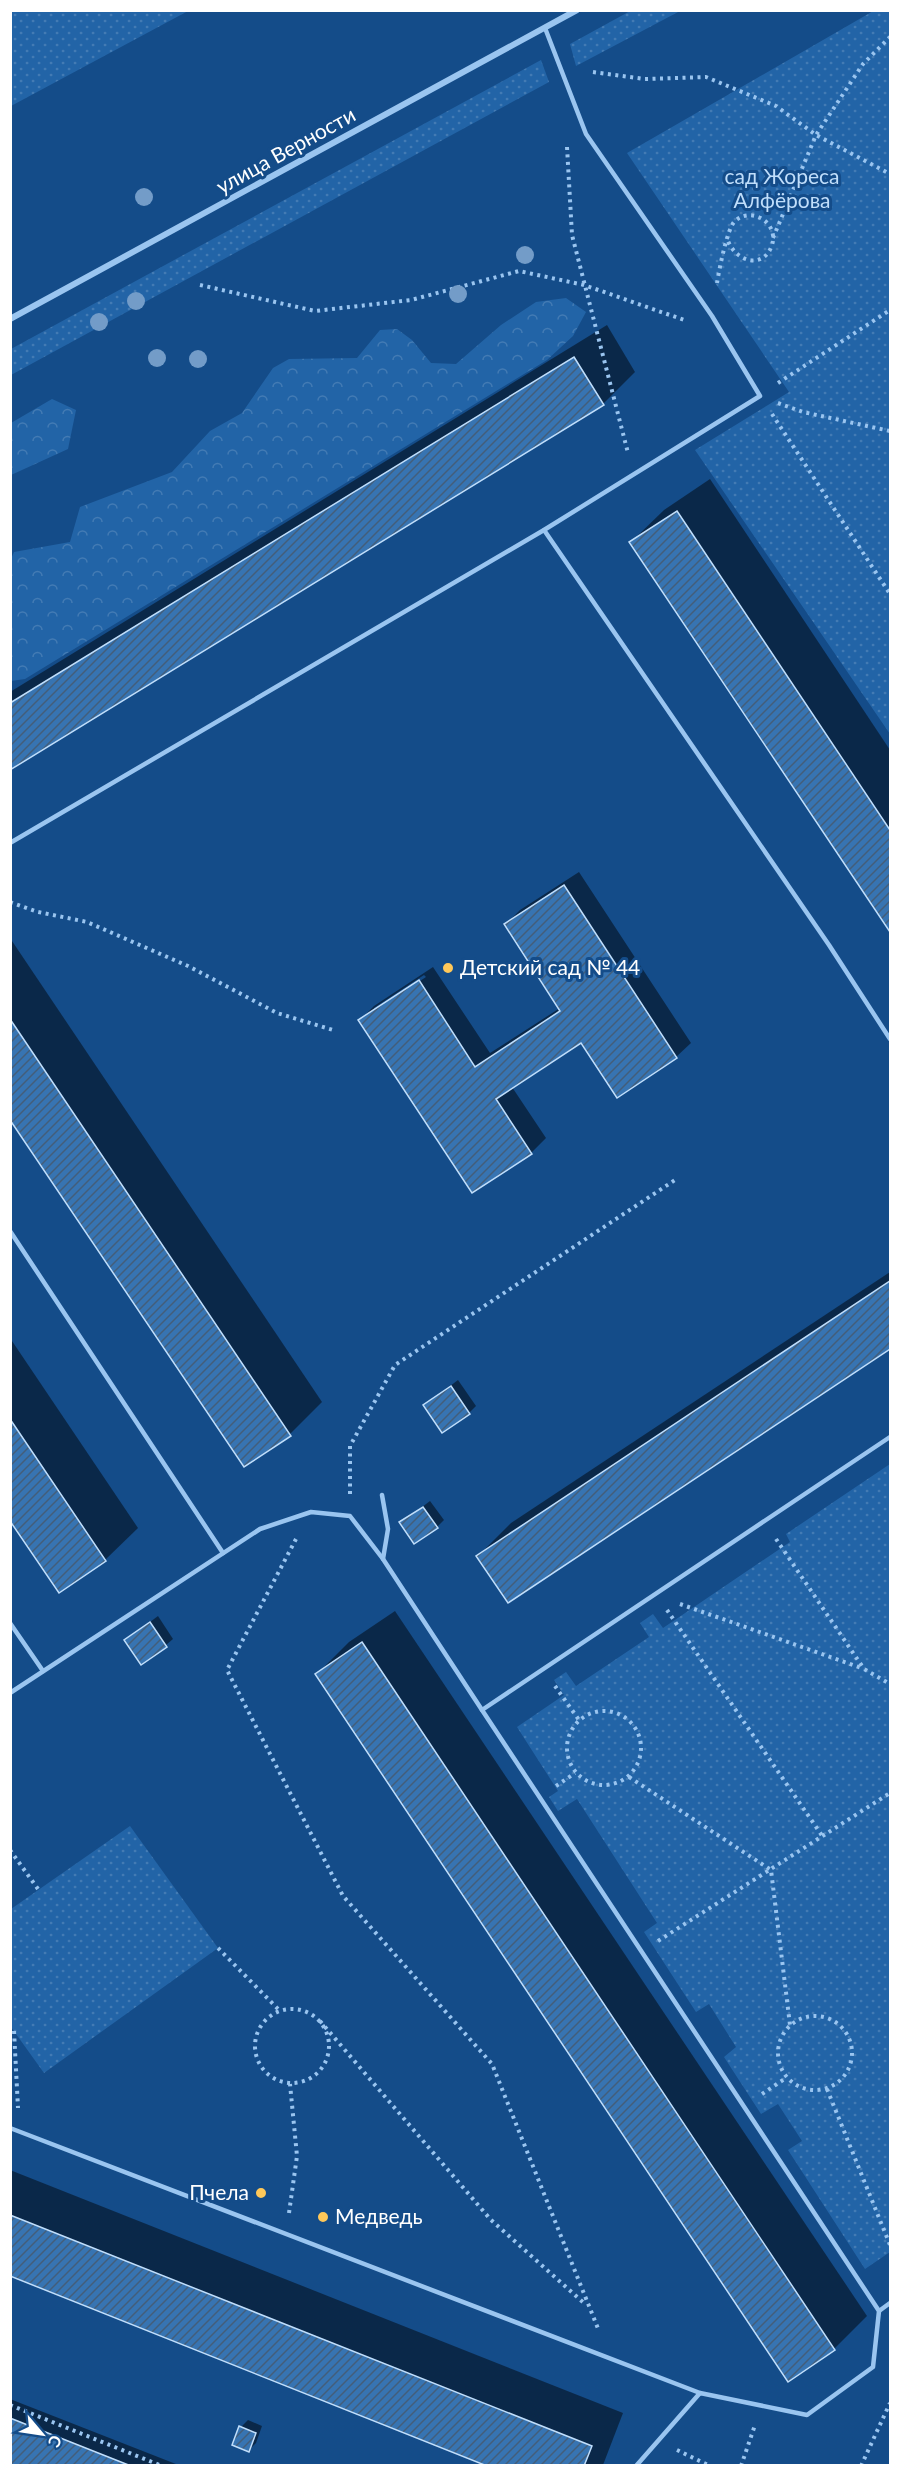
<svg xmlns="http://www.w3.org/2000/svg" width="901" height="2476" viewBox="0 0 901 2476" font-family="Lato,sans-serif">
<defs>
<pattern id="green-dots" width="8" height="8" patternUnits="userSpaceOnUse" patternTransform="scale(1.5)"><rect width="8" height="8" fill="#2264a7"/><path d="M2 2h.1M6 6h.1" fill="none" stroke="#437bb4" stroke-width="1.8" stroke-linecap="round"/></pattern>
<pattern id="forest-crowns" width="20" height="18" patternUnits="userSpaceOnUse" patternTransform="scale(1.5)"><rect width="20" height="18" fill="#2264a7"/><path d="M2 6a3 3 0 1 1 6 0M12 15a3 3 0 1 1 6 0" fill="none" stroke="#437bb4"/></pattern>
<pattern id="building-hatch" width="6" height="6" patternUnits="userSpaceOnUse" patternTransform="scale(1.5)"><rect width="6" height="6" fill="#3774b2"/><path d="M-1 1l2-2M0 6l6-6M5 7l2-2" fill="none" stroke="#435e7a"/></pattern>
</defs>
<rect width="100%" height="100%" fill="#144c89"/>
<g fill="url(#green-dots)">
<path d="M11 10H188V11L11 106Z"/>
<path d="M632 10 680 11 576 66 570 44Z"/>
<path d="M875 10 890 11V734L695 450 789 392 627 153Z"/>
<path d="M541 60 549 82 11 375V349Z"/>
<path d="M890 1464V2252L865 2269 788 2150 802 2141 778 2104 761 2114 724 2057 736 2047 709 2004 696 2012 644 1932 657 1923 577 1799 558 1811 549 1797 558 1791 517 1727 564 1695 554 1680 566 1672 576 1686 649 1637 640 1623 653 1614 663 1628 790 1542 786 1534Z"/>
<path d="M130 1826 218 1948 44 2073 11 2027V1909Z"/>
</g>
<g fill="url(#forest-crowns)">
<path d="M566 298 586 312 573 336 547 360 25 679 11 681 10 561 14 552 70 542 80 507 172 472 210 431 242 413 273 368 289 359 357 358 380 330 397 329 412 340 431 363 456 364 501 325 536 302Z"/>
<path d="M52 399 76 410 68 449 11 475V423Z"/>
</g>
<g fill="#0007" fill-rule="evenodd">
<path d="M607 325 635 372 603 404 10 768V692Z"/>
<path d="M710 479 890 750V930L631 542 664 510Z"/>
<path d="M579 872 691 1043 676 1057 617 1096 581 1041 512 1087 546 1138 531 1153 472 1191 360 1020 374 1006 433 967 490 1053 560 1008 506 924 520 910ZM424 975 426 977 374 1011V1008Z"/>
<path d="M10 938 322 1402 290 1434 244 1465 10 1118Z"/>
<path d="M890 1272V1347L508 1601 478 1556 511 1523Z"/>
<path d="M10 1338 138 1528 105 1560 10 1518Z"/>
<path d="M458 1380 476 1406 469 1413 425 1405Z"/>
<path d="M430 1501 444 1520 437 1527 401 1523Z"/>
<path d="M395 1611 867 2316 834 2349 789 2380 317 1674 349 1642Z"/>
<path d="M158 1616 173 1639 166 1645 126 1640Z"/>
<path d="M10 2170 623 2413 603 2465 491 2466 10 2275Z"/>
<path d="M10 2399 181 2466H10Z"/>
<path d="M248 2420 262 2426 256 2443 249 2450 241 2427Z"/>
</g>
<g fill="url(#building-hatch)" stroke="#c0defb" stroke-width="1.5">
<path d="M574 357 604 405 10 770V703Z"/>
<path d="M677 511 890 830V932L629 542Z"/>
<path d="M564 885 677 1058 617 1098 581 1043 496 1099 532 1154 472 1193 358 1020 419 980 475 1067 560 1011 504 924Z"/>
<path d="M10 1019 291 1436 244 1467 10 1120Z"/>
<path d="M890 1281V1349L508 1603 476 1556Z"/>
<path d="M451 1386 470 1414 442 1433 423 1405Z"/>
<path d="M10 1419 106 1561 59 1593 10 1521Z"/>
<path d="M423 1507 438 1528 414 1544 399 1522Z"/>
<path d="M150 1622 167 1647 141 1665 124 1640Z"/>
<path d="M362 1642 835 2350 788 2382 315 1674Z"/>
<path d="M10 2215 592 2446 584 2466H487L10 2276Z"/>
<path d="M10 2418 131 2466H10Z"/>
<path d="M239 2426 256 2433 249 2452 232 2445Z"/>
</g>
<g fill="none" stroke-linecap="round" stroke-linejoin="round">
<g stroke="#9ac5f0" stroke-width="4" stroke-dasharray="3 4.5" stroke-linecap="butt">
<path d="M593 72 645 79 706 77 776 106 816 135 890 174"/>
<path d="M567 147 572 235 628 453"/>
<path d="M773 238 816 135 863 64 890 37"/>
<path d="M717 283C719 271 727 228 735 221 752 206 779 223 772 245 764 269 737 263 728 241"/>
<path d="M200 285 315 311 411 300 519 271 584 285 687 321"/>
<path d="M778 383 890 310"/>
<path d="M778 403 803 412 890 431"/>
<path d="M772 414 890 594"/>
<path d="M10 902 38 912 87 922 188 966 277 1013 333 1030"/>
<path d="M350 1494V1446L395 1365 675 1180"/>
<path d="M296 1539 227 1670 343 1896 492 2064 599 2331"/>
<path d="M776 1539 864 1669 890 1684"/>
<path d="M680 1604 864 1669"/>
<path d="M667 1610 823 1837"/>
<path d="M555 1686 579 1720"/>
<circle cx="604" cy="1748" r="37"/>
<path d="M629 1777 771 1870 790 2025"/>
<path d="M556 1786 575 1773"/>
<path d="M10 1850 38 1889"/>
<path d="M658 1941 890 1793"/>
<path d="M218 1948 279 2010"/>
<circle cx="292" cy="2046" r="37"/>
<circle cx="815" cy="2053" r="37"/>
<path d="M320 2021 491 2220 586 2305"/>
<path d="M14 2031 18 2108"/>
<path d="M827 2089 890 2245"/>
<path d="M762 2094 786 2078"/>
<path d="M289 2213 297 2156 290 2084"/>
<path d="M10 2405 162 2466"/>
<path d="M677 2450 710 2466"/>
<path d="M741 2466 755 2425"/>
<path d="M861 2466 890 2403"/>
</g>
<g stroke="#9ac5f0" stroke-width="4.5">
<path d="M544 530 829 945 890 1039"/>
<path d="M10 843 544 530 760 396 712 316 586 134 545 28"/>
<path d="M10 1231 223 1553"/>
<path d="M382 1495 388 1529 383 1559"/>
<path d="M10 1623 43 1671"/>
<path d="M10 1693 260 1529 311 1512 350 1516 383 1559 482 1710"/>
<path d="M10 2128 700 2393"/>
<path d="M879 2311 890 2303"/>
<path d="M636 2466 700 2393 807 2415 873 2367 879 2311 482 1710 890 1437"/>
</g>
<path stroke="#9ac5f0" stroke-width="6" d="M10 319 577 10"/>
</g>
<g fill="#739cc8">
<circle cx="144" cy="197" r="9"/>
<circle cx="525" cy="255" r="9"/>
<circle cx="458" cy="294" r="9"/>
<circle cx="136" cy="301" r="9"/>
<circle cx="99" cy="322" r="9"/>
<circle cx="157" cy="358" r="9"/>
<circle cx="198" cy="359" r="9"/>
</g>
<g fill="#ffc859" stroke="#144c89" stroke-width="2">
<circle cx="448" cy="968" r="6"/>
<circle cx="261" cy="2193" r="6"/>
<circle cx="323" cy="2217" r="6"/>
</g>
<g text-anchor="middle" stroke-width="6" stroke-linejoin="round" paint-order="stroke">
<g font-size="21" fill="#fff" stroke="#144c89">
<text transform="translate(286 151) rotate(-29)" y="7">улица Верности</text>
</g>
<g font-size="21" fill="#c0defb" stroke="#144c89">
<text x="782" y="184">сад Жореса<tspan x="782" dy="24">Алфёрова</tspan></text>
</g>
<g font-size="21" fill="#fff" stroke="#144c89" text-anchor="start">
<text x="460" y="975">Детский сад № 44</text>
<text x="249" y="2200" text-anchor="end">Пчела</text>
<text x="335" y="2224">Медведь</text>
</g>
</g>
<rect width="901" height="2476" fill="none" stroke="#ffffff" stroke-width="24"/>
<g transform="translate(42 2434) rotate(119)" stroke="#144c89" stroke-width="4.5" paint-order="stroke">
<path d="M0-4.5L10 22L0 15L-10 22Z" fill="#ffffff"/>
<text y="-9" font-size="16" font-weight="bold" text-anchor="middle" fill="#ffffff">С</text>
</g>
</svg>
